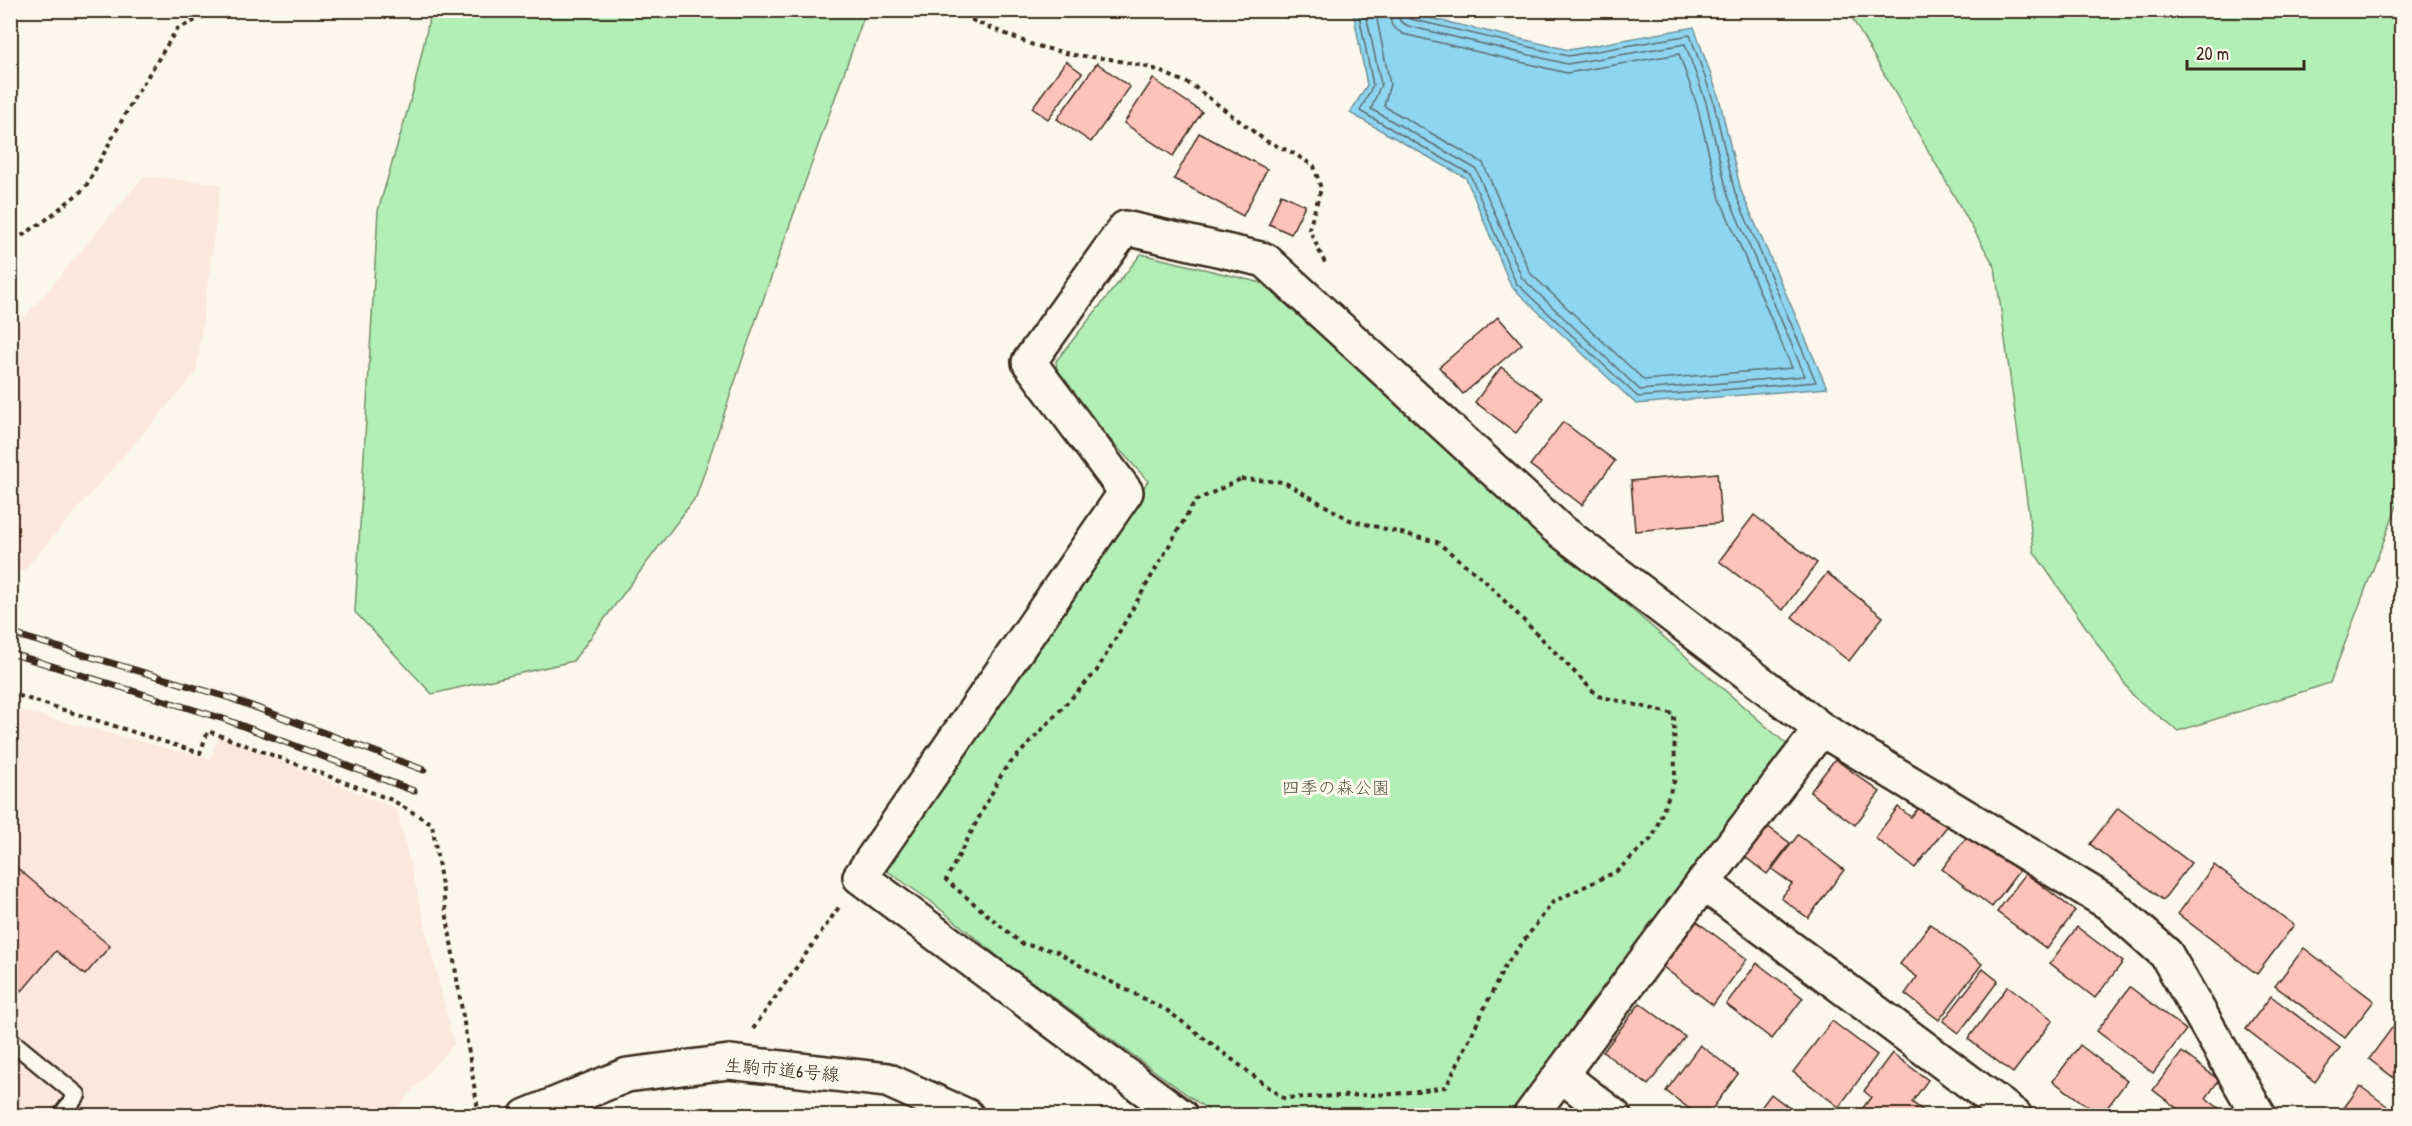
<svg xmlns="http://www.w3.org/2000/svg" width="2412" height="1126" viewBox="0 0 2412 1126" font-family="'Patrick Hand','Klee One',sans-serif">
<rect width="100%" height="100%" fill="#fbf7ec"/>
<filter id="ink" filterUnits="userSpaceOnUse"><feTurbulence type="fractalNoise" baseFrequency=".0167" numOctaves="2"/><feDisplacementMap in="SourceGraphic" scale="12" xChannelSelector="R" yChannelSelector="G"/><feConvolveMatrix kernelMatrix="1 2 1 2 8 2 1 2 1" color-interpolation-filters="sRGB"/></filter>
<g filter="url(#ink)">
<g fill="#fce7dd">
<path d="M144 176 221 184 196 373 23 571 11 568V330L41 299Z"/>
<path d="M10 708 210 759 220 735 397 810 454 1044 391 1115H11Z"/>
</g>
<g fill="#b1efb5" stroke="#768c6a" stroke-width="1.5">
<path d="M431 11H866L752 331 696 497 573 661 432 694 355 612 378 211 414 88Z"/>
<path d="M1848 11H2401V495L2330 683 2178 731 2134 697 2034 552 1995 267Z"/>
<path d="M1141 254 1262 283 1526 517 1791 748 1510 1115H1215L1005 962 929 900 886 870 1148 481 1058 382 1056 361Z"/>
</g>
<path fill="#8ed5ef" stroke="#6d919b" stroke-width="1.5" d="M1353 11H1399L1569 50 1694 27 1719 98 1741 191 1827 388 1636 404 1511 286 1466 178 1350 113 1367 85Z"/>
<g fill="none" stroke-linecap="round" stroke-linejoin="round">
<g stroke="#5c6e72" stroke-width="1.5">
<path d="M1358 10 1373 85 1360 111 1470 174 1516 283 1638 397 1816 382 1735 193 1713 100 1690 35 1568 56 1410 19 1406 16 1405 10"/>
<path d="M1365 10 1381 84 1371 109 1476 169 1522 278 1640 390 1805 376 1728 196 1706 102 1685 44 1567 64 1408 26 1400 21 1397 10"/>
<path d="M1375 10 1390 84 1384 106 1483 163 1530 273 1644 380 1792 368 1720 199 1697 105 1679 54 1567 73 1403 34 1392 26 1388 10"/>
</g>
</g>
<g fill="#fdc2b9" stroke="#3b2a1e" stroke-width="1.5">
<path d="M1066 61 1082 73 1048 119 1032 108Z"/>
<path d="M1097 63 1130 87 1091 142 1057 119Z"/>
<path d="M1153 79 1202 112 1173 156 1124 123Z"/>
<path d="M1199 133 1267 169 1243 216 1174 179Z"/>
<path d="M1281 194 1305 205 1291 234 1269 224Z"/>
<path d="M1498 317 1522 344 1463 394 1439 367Z"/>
<path d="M1501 367 1543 398 1516 433 1475 402Z"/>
<path d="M1563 422 1615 461 1582 505 1530 465Z"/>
<path d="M1717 473 1721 523 1635 531 1631 481Z"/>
<path d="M1754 515 1817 563 1783 610 1719 561Z"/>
<path d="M1827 573 1883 617 1849 661 1792 617Z"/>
<path d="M1835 759 1880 792 1855 825 1810 792Z"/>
<path d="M1921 805 1948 825 1915 868 1875 838 1898 807 1911 817Z"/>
<path d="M2118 808 2191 863 2163 900 2090 844Z"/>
<path d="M1767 826 1790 843 1767 874 1744 856Z"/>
<path d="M1969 834 2019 871 1992 907 1942 869Z"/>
<path d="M1798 835 1844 870 1808 918 1781 898 1792 884 1772 869Z"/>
<path d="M10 862 110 946 85 975 56 951 22 991 10 981Z"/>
<path d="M2214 865 2294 925 2257 974 2178 914Z"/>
<path d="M2026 873 2075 911 2047 949 1997 912Z"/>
<path d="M1696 921 1747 959 1713 1005 1662 966Z"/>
<path d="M1930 924 1982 964 1939 1020 1905 994 1917 977 1900 964Z"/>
<path d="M2077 927 2123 962 2095 998 2050 963Z"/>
<path d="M2304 948 2374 1001 2345 1038 2275 986Z"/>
<path d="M1757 963 1803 998 1772 1039 1726 1004Z"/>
<path d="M1983 969 1998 981 1959 1033 1943 1021Z"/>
<path d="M2008 986 2053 1020 2013 1073 1968 1039Z"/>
<path d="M2130 987 2186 1030 2153 1073 2097 1031Z"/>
<path d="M2271 996 2340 1048 2315 1082 2246 1029Z"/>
<path d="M1640 1003 1685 1037 1648 1085 1603 1052Z"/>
<path d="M1832 1021 1877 1055 1839 1107 1793 1072Z"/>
<path d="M2397 1021 2402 1025V1084L2369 1059Z"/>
<path d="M1700 1045 1738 1074 1707 1116H1699L1666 1091Z"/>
<path d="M2080 1045 2127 1081 2101 1116 2053 1081Z"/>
<path d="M2182 1052 2219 1080 2206 1098 2229 1116H2187L2153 1090Z"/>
<path d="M1892 1053 1928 1080 1912 1102 1927 1114 1925 1116H1857L1871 1097 1864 1091Z"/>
<path d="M2360 1086 2387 1106 2399 1116H2338Z"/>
<path d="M1771 1094 1800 1116H1755Z"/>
</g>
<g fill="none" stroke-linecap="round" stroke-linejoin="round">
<g stroke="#3b2a1e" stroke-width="21">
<path id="lane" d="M10 1040 77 1095 61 1116"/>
</g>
<g stroke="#3b2a1e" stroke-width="38">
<g id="street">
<path d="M1703 883 2015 1116"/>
<path d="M1561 1075 1614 1116"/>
<path d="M1181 1116 860 877 1126 492 1029 362 1125 228 1265 260 1556 527 1821 729 2110 904 2166 954 2259 1116"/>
<path d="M1530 1116 1703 883 1821 729"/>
</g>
</g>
<g stroke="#3b2a1e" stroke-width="38">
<path id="secondary" d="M526 1116 627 1075 729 1062 887 1080 967 1116"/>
</g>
<g stroke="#3b2a1e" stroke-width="4" stroke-dasharray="4.5 4.5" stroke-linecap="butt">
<path d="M956 10 974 21 1033 45 1074 55 1110 59 1152 68 1192 85 1266 141 1291 152 1314 166 1321 189 1309 229 1325 263"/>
<path d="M10 259 17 239 47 219 85 188 133 100 177 29 217 10"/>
<path d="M1241 479 1284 482 1350 520 1437 542 1484 580 1598 696 1674 714 1675 779 1653 837 1617 871 1553 902 1505 966 1446 1087 1395 1094 1283 1098 1168 1011 1086 969 1056 951 1022 944 946 880 1004 770 1096 672 1195 501Z"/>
<path d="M10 693 200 753 208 731 392 800 432 824 479 1116"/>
<path d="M753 1029 839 907"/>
</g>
<use href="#lane" stroke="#fbf7ec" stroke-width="16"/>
<use href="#street" stroke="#fbf7ec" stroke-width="33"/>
<use href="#secondary" stroke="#fbf7ec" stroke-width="33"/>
<g stroke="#3b2a1e" stroke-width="7">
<g id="rail">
<path d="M10 633 230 698 424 770"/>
<path d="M10 653 227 720 414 791"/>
</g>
</g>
<use href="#rail" stroke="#fbf7ec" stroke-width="4.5" stroke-dasharray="14" stroke-linecap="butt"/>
</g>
</g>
<g text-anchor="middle" stroke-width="6" stroke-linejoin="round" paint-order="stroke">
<g font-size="18" fill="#585b44" stroke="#fbf7ec">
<text x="1336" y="794">四季の森公園</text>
</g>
<g font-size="18" fill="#3b2a1e" stroke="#fbf7ec">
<text transform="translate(782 1070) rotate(5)" y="6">生駒市道6号線</text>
</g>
</g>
<rect width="2412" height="1126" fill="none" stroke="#fbf7ec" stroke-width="36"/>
<rect x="18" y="18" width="2376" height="1090" fill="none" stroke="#3b2a1e" stroke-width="2" filter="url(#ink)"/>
<path d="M2187 60v9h117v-9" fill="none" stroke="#3b2a1e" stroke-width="3"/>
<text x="2196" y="60" font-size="18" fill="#3b2a1e" stroke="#fbf7ec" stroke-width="4.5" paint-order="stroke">20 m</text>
</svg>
